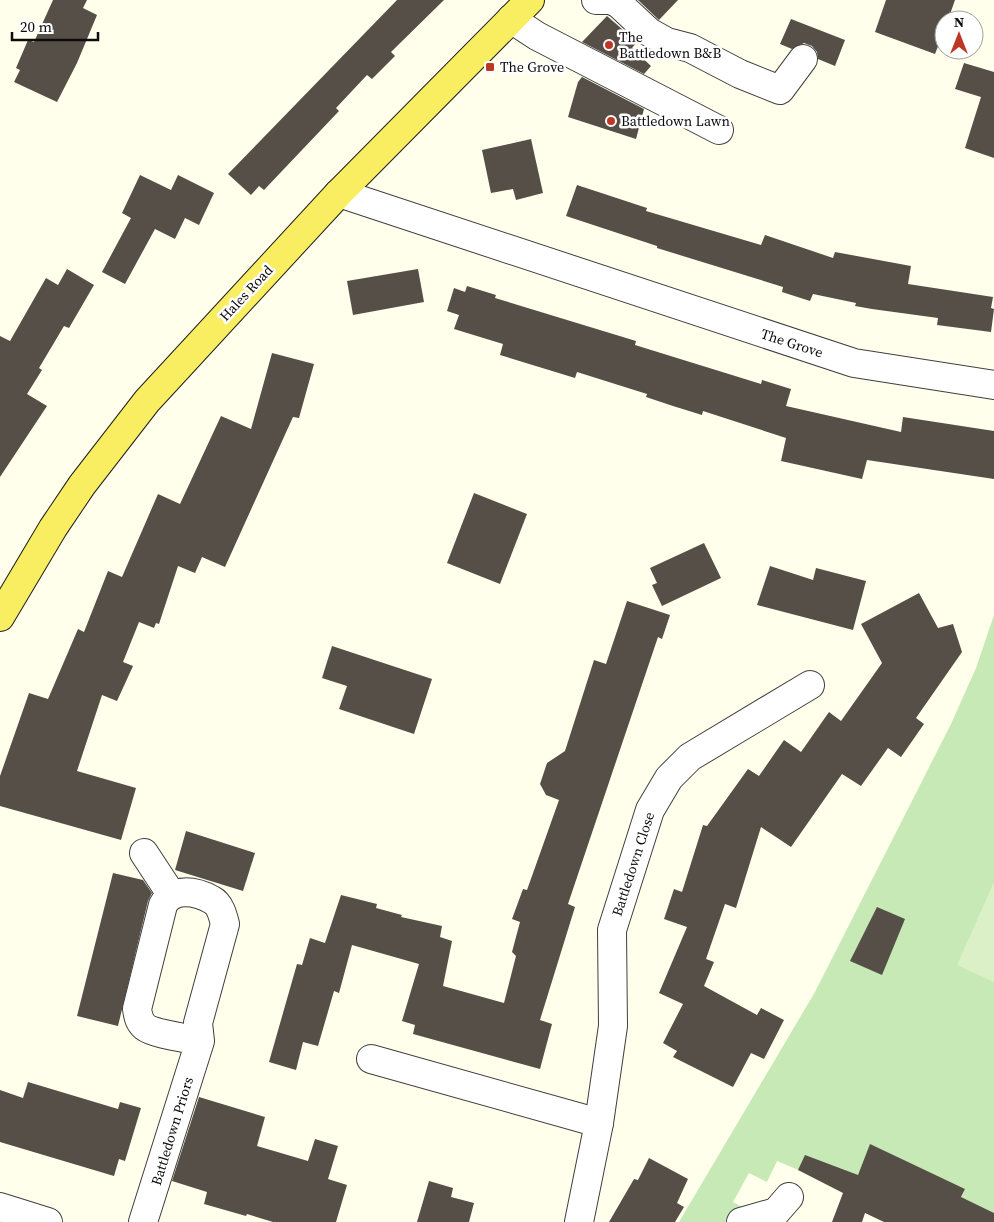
<svg xmlns="http://www.w3.org/2000/svg" width="994" height="1222" viewBox="0 0 994 1222" font-family="'Source Serif 4',serif">
<rect width="100%" height="100%" fill="#ffffeb"/>
<path fill="#c7e9b5" d="M994 615V1213L967 1200 958 1205 965 1189 870 1145 858 1175 832 1184 777 1161 767 1182 749 1173 733 1202 749 1211 727 1222H679L815 992 951 724 976 668Z"/>
<path fill="#dbf0c7" d="M994 882V982L957 965Z"/>
<g fill="#554f48">
<path d="M53 0H87L83 8 97 15 77 63 57 102 14 82 20 70 16 68 28 40 34 42Z"/>
<path d="M397 0H444L391 52 395 56 372 79 367 75 336 108 339 111 264 190 259 186 251 195 228 174Z"/>
<path d="M638 0H678L659 20Z"/>
<path d="M886 0H955L948 20H944V31L935 54 875 32Z"/>
<path d="M607 16 637 42 632 48 651 66 644 74 582 42Z"/>
<path d="M791 19 845 40 835 66 818 59 817 52 812 46 804 43 792 49 780 44Z"/>
<path d="M964 63 994 72V158L965 148 981 97 955 89Z"/>
<path d="M582 77 644 109 636 139 568 117 578 82Z"/>
<path d="M531 139 543 193 516 200 513 189 491 193 482 150Z"/>
<path d="M140 175 171 190 178 175 214 193 199 225 185 218 175 239 155 229 125 284 102 272 131 218 122 213Z"/>
<path d="M577 185 647 208 646 211 761 245 765 235 833 258 835 252 911 266 908 284 993 297 991 308 994 309 991 332 937 325 938 318 872 309 855 306 856 303 813 294 810 301 782 292 783 287 657 248V246L566 216Z"/>
<path d="M67 269 94 285 69 328 64 326 39 368 42 370 27 394 47 406 0 477V336L10 341 46 278 58 285Z"/>
<path d="M418 269 424 302 353 315 347 281Z"/>
<path d="M467 286 496 295 495 298 636 341 635 345 761 384 762 380 791 389 786 406 901 432 903 417 994 431V479L867 460 862 479 781 461 786 438 703 411 702 415 673 406 646 397 647 394 577 372 575 378 500 355 503 344 454 329 459 315 447 311 454 288 465 292Z"/>
<path d="M272 353 314 364 299 418 293 417 225 567 202 557 195 573 178 566 159 624 156 623 154 628 139 622 123 662 133 666 117 701 102 695 77 771 136 788 121 840 0 806V776L29 693 48 699 78 629 84 632 108 571 122 577 158 494 180 504 221 416 251 429Z"/>
<path d="M474 493 527 514 500 584 447 563Z"/>
<path d="M704 543 721 578 662 606 652 585 657 583 650 568Z"/>
<path d="M770 566 813 580 816 568 866 581 853 630 757 605Z"/>
<path d="M919 593 938 628 953 624 962 652 916 718 924 724 901 757 888 748 861 786 842 774 791 847 761 827 736 908 725 904 706 959 714 962 704 986 757 1015 761 1008 784 1020 764 1059 751 1053 733 1087 673 1057 677 1051 663 1043 683 1004 659 993 687 927 664 919 674 889 682 892 703 825 707 826 748 769 759 776 784 740 801 752 829 712 841 721 882 663 861 624Z"/>
<path d="M627 601 670 615 662 639 658 637 568 904 575 907 540 1020 552 1024 540 1069 413 1034 415 1025 402 1021 419 964 352 945 339 993 334 991 318 1046 303 1042 296 1070 269 1062 297 964 302 965 310 938 325 943 341 895 377 904 376 908 402 915 401 917 442 926 440 937 452 941 443 986 504 1003 516 956 512 952 520 922 512 919 523 889 527 890 559 800 546 795 540 784 547 763 565 751 594 660 606 664Z"/>
<path d="M332 646 432 679 414 734 339 709 347 686 322 678Z"/>
<path d="M186 831 255 853 243 891 175 870Z"/>
<path d="M113 873 143 880 152 893 148 901 118 1026 77 1016Z"/>
<path d="M877 907 905 919 882 975 850 961Z"/>
<path d="M28 1082 118 1109 120 1102 141 1108 125 1161 119 1159 114 1176 0 1142V1090L23 1098Z"/>
<path d="M199 1097 265 1117 257 1146 308 1161 315 1139 338 1146 328 1179 347 1185 336 1222H273L247 1214 246 1216 204 1204 207 1192 172 1181Z"/>
<path d="M870 1144 965 1189 961 1197 994 1213V1222H884L865 1213 862 1222H832L843 1193 798 1170 805 1155 858 1175Z"/>
<path d="M649 1158 688 1179 677 1203 684 1207 675 1222H609L634 1179 638 1180Z"/>
<path d="M429 1181 453 1188 451 1197 474 1203 469 1222H417Z"/>
</g>
<g fill="none" stroke-linecap="round" stroke-linejoin="round">
<g stroke="#3f3f3f" stroke-width="30">
<g id="minor">
<path d="M596 0H611L619 4 649 32 667 42 690 48 740 74 780 90 803 59"/>
<path d="M511 19 537 36 719 130"/>
<path d="M339 193 854 363 994 385"/>
<path d="M144 853 171 894"/>
<path d="M371 1059 599 1123"/>
<path d="M0 1207 48 1222"/>
<path d="M143 1222 200 1041 198 1023 225 924C223 916 220 904 212 900 196 891 172 887 163 905L137 1009C138 1016 139 1022 145 1027 154 1034 187 1038 200 1041"/>
<path d="M579 1222 599 1123 613 1026 612 930 650 810 669 778 690 757 810 685"/>
<path d="M741 1222 776 1212 789 1197"/>
</g>
</g>
<g stroke="#1d1d1d" stroke-width="30">
<path id="major" d="M0 617 53 528 82 485 147 401 339 193 530 0"/>
</g>
<use href="#minor" stroke="#fff" stroke-width="28"/>
<use href="#major" stroke="#f9ee61" stroke-width="28"/>
</g>
<g fill="#bc3824" stroke="#fff" stroke-width="2">
<circle cx="609" cy="45" r="5"/>
<rect x="485" y="62" width="10" height="10" rx="2.5"/>
<circle cx="611" cy="121" r="5"/>
</g>
<g text-anchor="middle" stroke-width="5" stroke-linejoin="round" paint-order="stroke">
<g font-size="14" fill="#0c0c0c" stroke="#fff" text-anchor="start">
<text x="619" y="42">The<tspan x="619" dy="16">Battledown B&amp;B</tspan></text>
<text x="500" y="72">The Grove</text>
<text x="621" y="126">Battledown Lawn</text>
</g>
<g font-size="14" fill="#0c0c0c" stroke="#fff">
<text transform="translate(246 293) rotate(-47)" y="5">Hales Road</text>
<text transform="translate(792 343) rotate(18)" y="5">The Grove</text>
<text transform="translate(633 864) rotate(-72)" y="5">Battledown Close</text>
<text transform="translate(172 1131) rotate(-73)" y="5">Battledown Priors</text>
</g>
</g>
<g transform="translate(959 35)"><circle r="24" fill="#ffffff" stroke="#9e9e9e"/>
<path d="M0-4L9 19L0 12L-9 19Z" fill="#bc3824"/>
<text y="-8" font-size="14" font-weight="bold" text-anchor="middle" fill="#0c0c0c">N</text>
</g>
<path d="M12 32v8h86v-8" fill="none" stroke="#0c0c0c" stroke-width="2.5"/>
<text x="20" y="32" font-size="15" fill="#0c0c0c" stroke="#ffffff" stroke-width="4" paint-order="stroke">20 m</text>
</svg>
